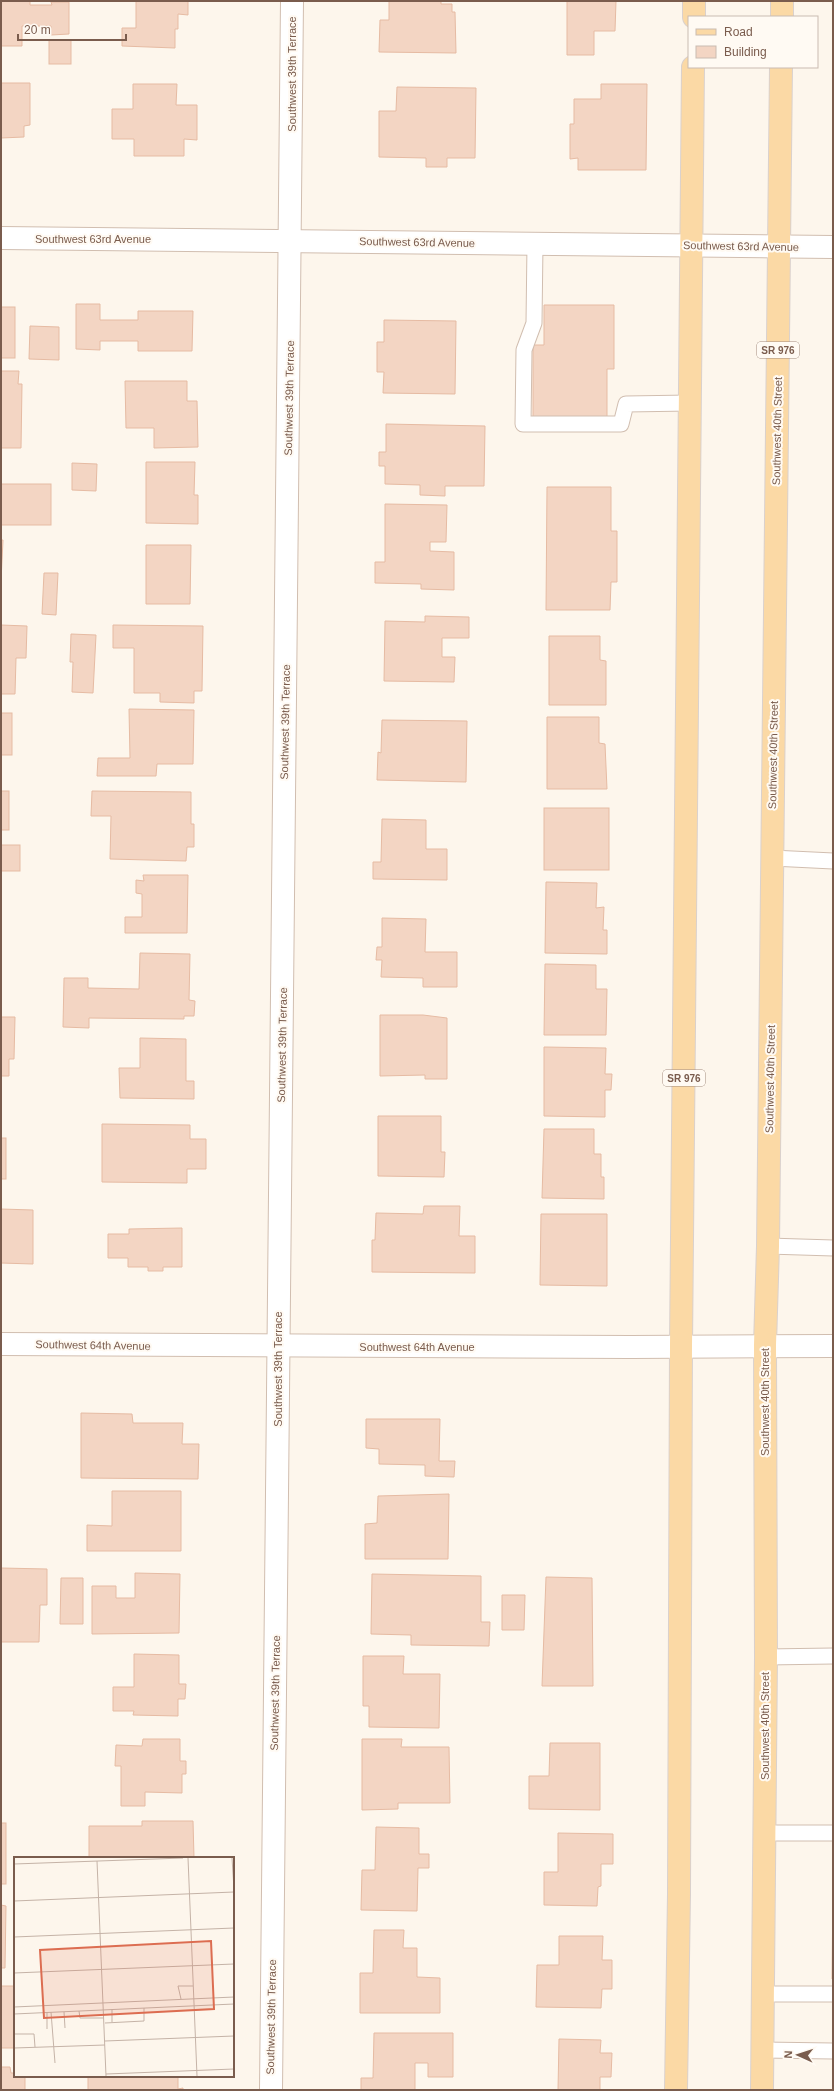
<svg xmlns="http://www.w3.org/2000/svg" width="834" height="2091" viewBox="0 0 834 2091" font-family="Helvetica,sans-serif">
<rect width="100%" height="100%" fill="#fdf6ec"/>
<g fill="#f3d5c3" stroke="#e6bba3">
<path d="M1 1H30V5H52L51 2H69V34L51 35V26H22V46H1Z"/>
<path d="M136 1H188V15L178 14V29H175V48L122 46V28H136Z"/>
<path d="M389 1H441V4H452V12H455L456 53 379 52 380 20H389Z"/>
<path d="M567 1H616L615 31H594V55H567Z"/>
<rect x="49" y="40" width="22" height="24"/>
<path d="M1 83H30V125L24 126V137L1 138Z"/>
<path d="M133 84H177L176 105H197V140L184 139V156H134V139H112V109H133Z"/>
<path d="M601 84H647L646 170H578V158L570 159V124H574V99H601Z"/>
<path d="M397 87 476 88 475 158H447V167H426V158L379 157V111H396Z"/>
<path d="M76 304H100V320H138V311H193L192 351H138V341H100V350L76 349Z"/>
<path d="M544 305H614V369H607V419H533V345H544Z"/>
<rect x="1" y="307" width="14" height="51"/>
<path d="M384 320 456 321 455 394 383 393 384 372H377V342H384Z"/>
<path d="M30 326 59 327V360L29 359Z"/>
<path d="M1 371H19L18 384H22L21 448H1Z"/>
<path d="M125 381H187V401H197L198 447 154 448V428H126Z"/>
<path d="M386 424 485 426 484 486H445V496L420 495V485L385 484V466H379V452H386Z"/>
<path d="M146 462H195L194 495H198V524L146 523Z"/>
<path d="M72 463 97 464 96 491 72 490Z"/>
<rect x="1" y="484" width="50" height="41"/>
<path d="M547 487H611V531H617V582H611L610 610H546Z"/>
<path d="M385 504 447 505 446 542H430V551L454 552V590L421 589V584L375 583V562H385Z"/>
<path d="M1 540H3L1 581Z"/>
<path d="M146 545H191L190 604H146Z"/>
<path d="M44 573H58L56 615 42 614Z"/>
<path d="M425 616 469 617V638H442V657H455L454 682 384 681 385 621 425 622Z"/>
<path d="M1 625 27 626 26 658H16L15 694H1Z"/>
<path d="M113 625 203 626 202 691H194V703L160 702V693H134V648H113Z"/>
<path d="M71 634 96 635 93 693 72 692 73 662H70Z"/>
<path d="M549 636H600V660L606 661V705H549Z"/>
<path d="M129 709 194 710 193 764H157L156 776H97L98 758H130Z"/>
<rect x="1" y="713" width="11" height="42"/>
<path d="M547 717H599V743L605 744 607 789H547Z"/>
<path d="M382 720 467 721 466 782 377 780 378 752 381 753Z"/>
<rect x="1" y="791" width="8" height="39"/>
<path d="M92 791 191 792V824H194V847H187L186 861 110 859 111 816H91Z"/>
<rect x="544" y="808" width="65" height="62"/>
<path d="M382 819 426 820V849H447V880L373 879V862H381Z"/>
<rect x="1" y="845" width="19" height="26"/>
<path d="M143 875H188L187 933H125V917H142V894L136 893V880L144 881Z"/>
<path d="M546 882 597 883 596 908 604 907 603 930H607V954L545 953Z"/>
<path d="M382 918 426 919 425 952H457V987H423V978L381 977 382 960H376L377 947H382Z"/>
<path d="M140 953 190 954 189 1000 195 1001 194 1016H184V1019L89 1018V1028L63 1027 64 978H88V988L139 989Z"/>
<path d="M545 964 596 965V989H607L606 1035H544Z"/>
<path d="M380 1015H423L447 1018V1079H425V1075L380 1076Z"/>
<path d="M1 1017H15L14 1059H9V1076H1Z"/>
<path d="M140 1038 186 1039V1081H194V1099L120 1098 119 1068H140Z"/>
<path d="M544 1047 606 1048 605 1074H612L611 1090H605V1117L544 1116Z"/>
<path d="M378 1116H441V1152H445L444 1177 378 1176Z"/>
<path d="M102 1124 190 1125V1139H206V1169H187V1183L102 1182Z"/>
<path d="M544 1129H594V1154H601V1177H604V1199L542 1198Z"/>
<rect x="1" y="1138" width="5" height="41"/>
<path d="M424 1206H460L459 1236H475V1273L372 1272V1240H375L376 1213 423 1214Z"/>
<path d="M1 1209 33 1210V1264L1 1263Z"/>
<path d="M541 1214H607V1286L540 1285Z"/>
<path d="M182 1228V1267H163V1271H148V1267H128V1258H108V1234H129V1229Z"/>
<path d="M81 1413 132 1414 133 1423H183L182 1444H199L198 1479 81 1478Z"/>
<path d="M366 1419H440L439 1461H455L454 1477 425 1476V1465L379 1464V1449L366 1448Z"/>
<path d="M112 1491H181V1551H87V1525L112 1526Z"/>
<path d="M449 1494 448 1559H365V1524L377 1523 378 1496Z"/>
<path d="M1 1568 47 1569V1605H40L39 1642H1Z"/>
<path d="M135 1573 180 1574 179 1633 92 1634V1586H116V1598H135Z"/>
<path d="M372 1574 481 1576V1622H490L489 1646 411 1645V1635L371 1634Z"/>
<path d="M546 1577 592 1578 593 1686H542Z"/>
<path d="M61 1578H83V1624H60Z"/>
<path d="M502 1595H525L524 1630H502Z"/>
<path d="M134 1654 179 1655V1684H186L185 1699H178V1716L133 1715 134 1711H113V1687H134Z"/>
<path d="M363 1656H404L403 1674H440L439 1728 369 1727V1706H363Z"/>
<path d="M143 1739H180V1761H186V1774H182V1793L145 1792V1806H121V1766H115L116 1745 142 1746Z"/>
<path d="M362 1739H402L401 1747H449L450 1803H398V1809L362 1810Z"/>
<path d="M550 1743H600V1810L529 1809V1776H549Z"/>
<path d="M142 1821H193L194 1858H89V1826H142Z"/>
<rect x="1" y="1823" width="5" height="61"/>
<path d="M376 1827 419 1828V1854H429V1868H418L417 1911 361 1910 362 1870H375Z"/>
<path d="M558 1833 613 1834V1864H601V1886L598 1887 597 1906 544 1905V1872H558Z"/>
<path d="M833 1888V1979H832Z"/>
<path d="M1 1905 6 1906 5 1968H1Z"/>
<path d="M374 1930H404L403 1948H417V1977L440 1978V2013H360V1973H373Z"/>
<path d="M559 1936H603L602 1960H612V1989H602L601 2008 536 2007 537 1965H559Z"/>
<rect x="1" y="1986" width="14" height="62"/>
<path d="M374 2033H453V2077H428V2063H415V2090H361V2078H373Z"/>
<path d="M559 2039 601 2040 600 2053H612L611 2077H600V2090H558Z"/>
<path d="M1 2067H10L11 2073H15V2076H25V2090H1Z"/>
<path d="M88 2076H178V2089L183 2088V2090H88Z"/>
</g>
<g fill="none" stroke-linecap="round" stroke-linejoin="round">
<g stroke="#d1beb0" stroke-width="17">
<g id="service">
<path d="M535 244 534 323 524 350 523 424H621L626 404 690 403"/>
<path d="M772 858 833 861"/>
<path d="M768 1246 833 1248"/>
<path d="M766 1657 833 1656"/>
<path d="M765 1833H833"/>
<path d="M763 1994H833"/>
<path d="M762 2050 833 2051"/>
</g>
</g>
<g stroke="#d1beb0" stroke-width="24">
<g id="minor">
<path d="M1 238 833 247"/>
<path d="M1 1344 631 1347 833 1346"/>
<path d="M271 2090 292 1"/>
</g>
</g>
<g stroke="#dad1cd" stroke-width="24">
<g id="primary">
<path d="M694 17V1"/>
<path d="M782 17V1"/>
<path d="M676 2090 679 1894 681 1346 693 67"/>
<path d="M762 2090 766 1657 765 1345 768 1246 781 67"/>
</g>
</g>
<use href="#service" stroke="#fff" stroke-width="15"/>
<use href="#minor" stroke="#fff" stroke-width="22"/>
<use href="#primary" stroke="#fbd9a5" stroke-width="22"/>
</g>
<g text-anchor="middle" stroke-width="4" stroke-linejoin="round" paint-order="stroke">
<g fill="#fffaf3" stroke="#a28b7f" stroke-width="1">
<rect x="757" y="342" width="42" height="16" rx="3"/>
<rect x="663" y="1070" width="42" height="16" rx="3"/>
</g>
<g font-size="10" font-weight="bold" fill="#7a5c4d">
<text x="778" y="354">SR 976</text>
<text x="684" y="1082">SR 976</text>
</g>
<g font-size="11" fill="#7a5c4d" stroke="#fffaf3">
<text transform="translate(292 74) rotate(-90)" y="4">Southwest 39th Terrace</text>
<text x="93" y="243">Southwest 63rd Avenue</text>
<text transform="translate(417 242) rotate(1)" y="4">Southwest 63rd Avenue</text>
<text transform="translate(741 246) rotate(1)" y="4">Southwest 63rd Avenue</text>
<text transform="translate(289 398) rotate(-89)" y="4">Southwest 39th Terrace</text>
<text transform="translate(777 431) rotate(-89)" y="4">Southwest 40th Street</text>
<text transform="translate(285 722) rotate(-89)" y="4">Southwest 39th Terrace</text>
<text transform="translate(773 755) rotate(-89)" y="4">Southwest 40th Street</text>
<text transform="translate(282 1045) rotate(-89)" y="4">Southwest 39th Terrace</text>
<text transform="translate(770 1079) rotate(-89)" y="4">Southwest 40th Street</text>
<text transform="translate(93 1345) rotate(1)" y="4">Southwest 64th Avenue</text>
<text x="417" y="1351">Southwest 64th Avenue</text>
<text transform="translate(278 1369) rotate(-90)" y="4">Southwest 39th Terrace</text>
<text transform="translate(765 1402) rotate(-90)" y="4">Southwest 40th Street</text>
<text transform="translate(275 1693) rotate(-89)" y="4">Southwest 39th Terrace</text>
<text transform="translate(765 1726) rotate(-90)" y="4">Southwest 40th Street</text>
<text transform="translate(271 2017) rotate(-89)" y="4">Southwest 39th Terrace</text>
</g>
</g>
<g transform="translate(14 1857)">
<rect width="220" height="220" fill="#fdf6ec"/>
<path fill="none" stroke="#c5b3a7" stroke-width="1" d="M174 1 183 219M218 1 220 32M83 4 92 219M0 7 169 1M0 44 220 35M0 80 220 71M0 116 220 107M167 142 164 129H179M0 150 220 140M98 152V165M65 154 66 161H90M33 155V172M37 155 41 206M50 155 51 171M0 157 220 147M91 166 130 164V151M0 177H20L21 190M91 184 220 179M0 191 91 188M92 217 220 212"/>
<path fill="#dc6d51" fill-opacity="0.15" stroke="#dc6d51" stroke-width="2" d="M197 84 200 152 30 161 26 93Z"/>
<rect width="220" height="220" fill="none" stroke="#7a5c4d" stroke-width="2"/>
</g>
<rect width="834" height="2091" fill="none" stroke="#7a5c4d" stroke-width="4"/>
<rect x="688" y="16" width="130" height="52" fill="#fffaf3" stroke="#cabbb1"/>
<rect x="696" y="29" width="20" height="6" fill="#fbd9a5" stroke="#cabbb1"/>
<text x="724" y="36" font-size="12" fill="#7a5c4d">Road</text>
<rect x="696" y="46" width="20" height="12" fill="#f3d5c3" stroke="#cabbb1"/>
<text x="724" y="56" font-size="12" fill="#7a5c4d">Building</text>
<g transform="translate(798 2055) rotate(273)" stroke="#fffaf3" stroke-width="3" paint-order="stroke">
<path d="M0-3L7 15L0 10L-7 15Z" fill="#7a5c4d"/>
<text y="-6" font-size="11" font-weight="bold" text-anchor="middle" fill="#7a5c4d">N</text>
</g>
<path d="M18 34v6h108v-6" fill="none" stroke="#7a5c4d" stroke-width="2"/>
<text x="24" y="34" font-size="12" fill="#7a5c4d" stroke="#fffaf3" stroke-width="3" paint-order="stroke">20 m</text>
</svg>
